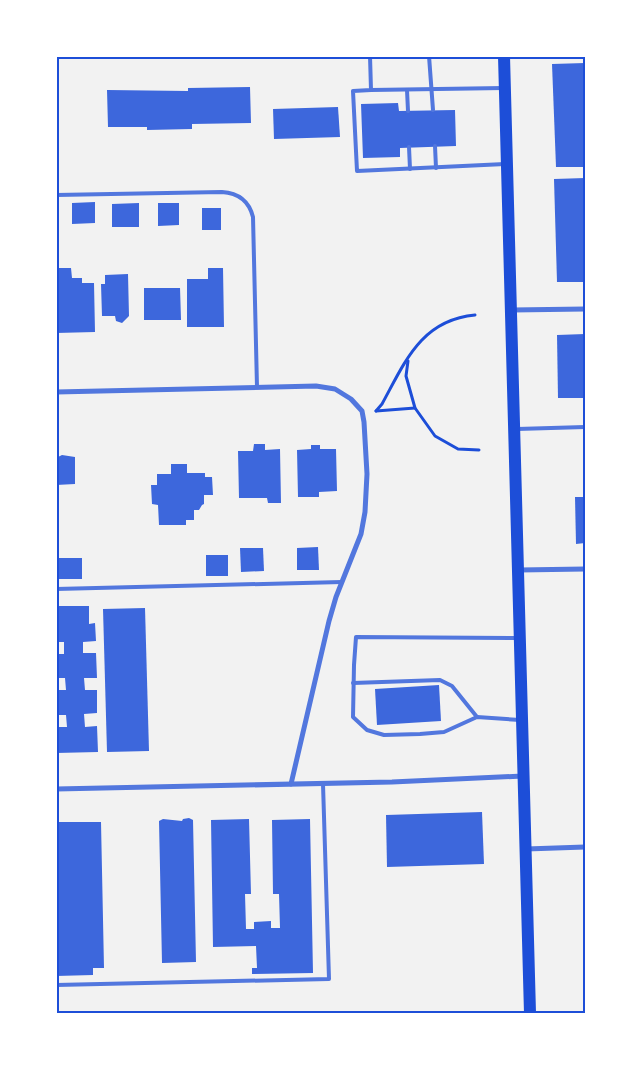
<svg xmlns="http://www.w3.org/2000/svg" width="641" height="1069" viewBox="0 0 641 1069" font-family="Cabin,sans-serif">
<rect width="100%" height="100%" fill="#f2f2f2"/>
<g fill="#3d67dc">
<path d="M585 63V167H556L552 64Z"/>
<path d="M250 87 251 123 192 124V129L147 130V127H108L107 90 188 91V88Z"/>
<path d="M398 103 399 111 455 110 456 146 400 148V157L363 158 361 104Z"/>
<path d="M338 107 340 137 274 139 273 109Z"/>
<path d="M585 178V282H557L554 179Z"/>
<path d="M95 202V223L72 224V203Z"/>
<path d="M139 203V227H112V204Z"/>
<path d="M158 203H179V225L158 226Z"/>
<rect x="202" y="208" width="19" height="22"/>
<path d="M56 268H71L72 278H82V283H94L95 332 56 333Z"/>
<path d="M208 268H223L224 327H187V279H208Z"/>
<path d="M128 274 129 316 122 323 116 321 115 316H102L101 284H105V275Z"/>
<path d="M144 288H180L181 320H144Z"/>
<path d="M585 334V398H558L557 335Z"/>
<path d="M254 444H265V450L280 449 281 503H268L267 498H239L238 451H253Z"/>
<path d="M311 445H320V449H336L337 491 319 492V497H298L297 450 311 449Z"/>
<path d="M62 455 75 457V484L56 485V458Z"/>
<path d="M171 464H187V473H205V477H212L213 495H204V504L202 505 199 510H194V520H186V525H159L158 505 152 504 151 485H157V474H171Z"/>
<path d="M575 497H585V543L576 544Z"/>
<path d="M318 547 319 570H297V548Z"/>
<path d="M240 548H263L264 571 241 572Z"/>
<rect x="206" y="555" width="22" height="21"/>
<rect x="56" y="558" width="26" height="21"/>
<path d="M57 606H89V624L95 623 96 641 83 642V653H96L97 678H84L85 690H97V713L84 714 85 727 97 726 98 752 56 753V727H67L66 715H56V690H66L65 678H56V654H64V642H56Z"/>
<path d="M145 608 149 751 107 752 103 609Z"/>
<path d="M439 685 441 721 377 725 375 689Z"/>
<path d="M482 812 484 864 387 867 386 815Z"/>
<path d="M189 818 193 820 196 962 162 963 159 821 163 819 182 821 183 819Z"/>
<path d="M249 819 251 894H245L246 929H254V922L271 921V928H280L279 894H273L272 820 310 819 313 973 252 974V968H257L256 946 213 947 211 820Z"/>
<path d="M56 822H101L104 968H93V975L56 976Z"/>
</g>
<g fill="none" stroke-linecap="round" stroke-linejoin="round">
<g stroke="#1d4ed8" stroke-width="3">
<path d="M408 361 406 376 415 408 435 436 458 449 479 450"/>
<path d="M376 411 382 404C405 362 421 320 475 315"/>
<path d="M376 411 415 408"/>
</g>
<g stroke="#5277de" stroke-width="4">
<path d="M370 56 371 90 353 91 357 171 505 164"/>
<path d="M429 56 433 110"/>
<path d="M371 90 504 88"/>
<path d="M407 90 408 111"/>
<path d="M435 146 436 168"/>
<path d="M409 147 410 169"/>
<path d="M56 195 222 192C238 193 249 201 253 217L257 387"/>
<path d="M517 429 585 427"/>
<path d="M56 589 342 582"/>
<path d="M517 638 356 637 354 665 353 717 367 730 384 735 420 734 444 732 477 717 520 720"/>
<path d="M353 683 440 680 452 686 477 717"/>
<path d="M56 985 329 979 323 784"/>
</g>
<g stroke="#5277de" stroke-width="5">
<path d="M512 310 585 309"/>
<path d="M56 392 316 386 335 389 351 399 362 411 364 422 367 474 365 512 361 534 336 597 329 621 291 784"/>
<path d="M519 570 585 569"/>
<path d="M56 789 392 782 523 776"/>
<path d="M526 849 585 847"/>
</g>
<path stroke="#1d4ed8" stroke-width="12" d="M504 56 530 1013"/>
</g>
<rect width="641" height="1069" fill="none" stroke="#ffffff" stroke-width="115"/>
<rect x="58" y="58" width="526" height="954" fill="none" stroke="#1d4ed8" stroke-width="2"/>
</svg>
